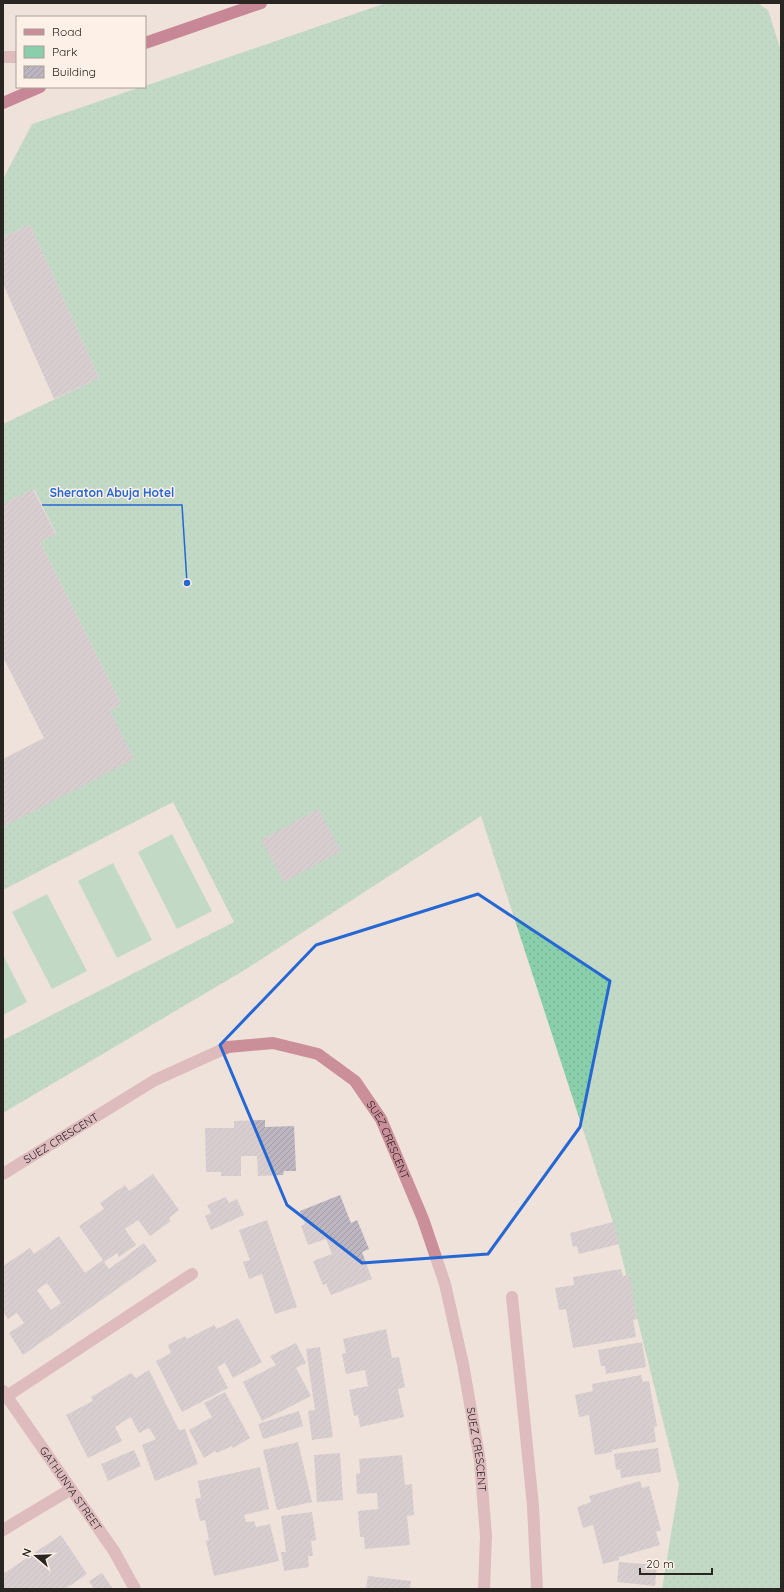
<svg xmlns="http://www.w3.org/2000/svg" width="784" height="1592" viewBox="0 0 784 1592" font-family="Quicksand,sans-serif">
<defs>
<pattern id="grass-dots" width="8" height="8" patternUnits="userSpaceOnUse"><rect width="8" height="8" fill="#8acfac"/><path d="M2 2h.1M6 6h.1" fill="none" stroke="#77b294" stroke-width="1.8" stroke-linecap="round"/></pattern>
<pattern id="building-hatch" width="6" height="6" patternUnits="userSpaceOnUse"><rect width="6" height="6" fill="#bdb6c1"/><path d="M-1 1l2-2M0 6l6-6M5 7l2-2" fill="none" stroke="#a29ca6"/></pattern>
</defs>
<rect width="100%" height="100%" fill="#efe2da"/>
<path fill="url(#grass-dots)" d="M386 3H758L768 10 781 51V1589H662L679 1485 613 1222 481 816 248 968 3 1113V1040L234 922 173 802 3 890V827L110 711 121 704 40 542 56 533 34 489 3 504V424L99 378 30 225 3 237V179L32 124 141 87H145V86Z"/>
<g fill="#8acfac">
<path d="M172 834 212 911 177 929 138 852Z"/>
<path d="M113 863 152 940 117 958 78 881Z"/>
<path d="M47 894 87 971 52 989 12 912Z"/>
<path d="M3 955 27 1002 3 1015Z"/>
</g>
<g fill="url(#building-hatch)" fill-rule="evenodd">
<path d="M30 225 99 378 54 399 3 284V237Z"/>
<path d="M33 489 56 534 40 542 121 704 110 711 134 759 3 827V759L44 738 3 657V504Z"/>
<path d="M318 809 341 851 284 882 261 840Z"/>
<path d="M265 1120V1127L294 1126 296 1171H284L283 1175 258 1176 257 1156H241V1176H221V1172H206L205 1128H234V1121Z"/>
<path d="M153 1174 179 1210 169 1218 171 1221 150 1236 138 1220 125 1229 136 1245 119 1257 117 1253 104 1262 109 1269 144 1243 157 1261 23 1355 9 1333 24 1323 17 1313 8 1319 3 1312V1266L30 1248 34 1254 59 1236 85 1273 103 1260 79 1226 104 1209 100 1203 125 1185 129 1191ZM47 1283 61 1303 51 1310 37 1290Z"/>
<path d="M340 1195 351 1223 357 1220 369 1249 362 1252 372 1279 331 1295 326 1284 323 1285 313 1261 332 1254 326 1239 308 1245 301 1226 305 1224 300 1211Z"/>
<path d="M226 1197 229 1203 237 1199 244 1215 211 1230 205 1216 211 1213 207 1205Z"/>
<path d="M267 1220 297 1307 275 1314 262 1274 249 1279 243 1262 250 1260 239 1230Z"/>
<path d="M613 1222 619 1244 579 1254 577 1246 573 1247 570 1233Z"/>
<path d="M621 1269 623 1276 629 1275 637 1319 633 1320 636 1337 573 1348 566 1309 559 1310 555 1288 574 1285 573 1277Z"/>
<path d="M238 1318 262 1362 233 1378 225 1363 217 1367 228 1388 182 1412 156 1361 171 1353 168 1345 185 1336 187 1339 214 1325 217 1329Z"/>
<path d="M386 1329 392 1358 399 1357 405 1387 398 1389 404 1417 360 1427 358 1415 354 1416 349 1390 368 1386 365 1370 346 1374 342 1354 346 1353 343 1339Z"/>
<path d="M642 1342 646 1367 606 1374 605 1366H601L598 1350Z"/>
<path d="M296 1343 306 1363 296 1368 311 1396 262 1421 243 1382 276 1365 270 1356Z"/>
<path d="M320 1347 333 1437 312 1440 308 1411 315 1410 306 1349Z"/>
<path d="M149 1370 179 1430 185 1429 198 1464 155 1481 142 1445 156 1439 149 1428 139 1433 131 1417 115 1427 122 1441 88 1458 66 1415 93 1401 91 1397 131 1373 136 1378Z"/>
<path d="M641 1375 643 1382 649 1381 657 1426 654 1427 656 1442 612 1450V1452L595 1455 589 1415 579 1417 575 1395 593 1391 592 1384Z"/>
<path d="M225 1392 250 1438 233 1448 232 1446 217 1453 215 1451 204 1458 189 1430 212 1417 204 1403Z"/>
<path d="M299 1411 303 1426 263 1439 258 1424Z"/>
<path d="M298 1442 312 1502 277 1510 263 1450Z"/>
<path d="M658 1448 661 1472 621 1478 620 1469 616 1470 614 1454Z"/>
<path d="M134 1450 141 1466 108 1481 101 1464Z"/>
<path d="M340 1453 343 1500 317 1502 314 1455Z"/>
<path d="M402 1455 405 1485 412 1484 414 1515 407 1516 410 1545 365 1549 364 1537H360L358 1511 378 1509 377 1493 357 1494 356 1474 360 1473 359 1459Z"/>
<path d="M260 1467 269 1509 244 1515 246 1522 254 1521 256 1527 270 1524 279 1561 214 1576 206 1541 209 1540 205 1520 200 1521 195 1499 201 1498 198 1481Z"/>
<path d="M640 1481 642 1488 649 1486 661 1530 656 1532 660 1545 619 1557V1560L603 1564 593 1525 583 1528 577 1507 591 1502 589 1496Z"/>
<path d="M312 1512 316 1540 311 1541 313 1556H308L309 1567 284 1571 281 1552H286L281 1516Z"/>
<path d="M61 1535 87 1574 65 1589H3V1574Z"/>
<path d="M619 1562 657 1565 655 1586 617 1582Z"/>
<path d="M102 1573 113 1589H94L89 1581Z"/>
<path d="M368 1576 411 1581 410 1589H366Z"/>
</g>
<g fill="none" stroke-linecap="round" stroke-linejoin="round">
<path stroke="#ca8f99" stroke-width="12" d="M3 57H17"/>
<g stroke="#ca8f99" stroke-width="12">
<path id="s1" d="M3 1174 155 1080 228 1047 273 1043 318 1054 355 1081 381 1119 423 1219 445 1284 463 1364 480 1461 486 1536 484 1589"/>
<path d="M512 1297 533 1506 537 1589"/>
<path id="s2" d="M3 1391 114 1551 135 1589"/>
<path d="M7 1396 192 1274"/>
<path d="M3 1530 71 1489"/>
</g>
<g stroke="#991a44" stroke-width="12">
<path d="M145 43 261 3"/>
<path d="M3 103 40 87"/>
</g>
</g>
<path d="M0 0H784V1592H0ZM478 894 610 981 580 1127 488 1254 362 1263 287 1205 220 1045 316 945Z" fill="#efe2da" fill-opacity=".55" fill-rule="evenodd"/>
<path fill="none" stroke="#2568d4" stroke-width="3" stroke-linejoin="round" d="M478 894 610 981 580 1127 488 1254 362 1263 287 1205 220 1045 316 945Z"/>
<g text-anchor="middle" stroke-width="3" stroke-linejoin="round" paint-order="stroke">
<g font-size="11" fill="#292522" stroke="#fdf0e7">
<text dy="4" stroke="none"><textPath href="#s1" startOffset="68">SUEZ CRESCENT</textPath></text>
<text dy="4" stroke="none"><textPath href="#s1" startOffset="464">SUEZ CRESCENT</textPath></text>
<text dy="4" stroke="none"><textPath href="#s1" startOffset="788">SUEZ CRESCENT</textPath></text>
<text dy="4" stroke="none"><textPath href="#s2" startOffset="119">GATHUNYA STREET</textPath></text>
</g>
</g>
<path fill="none" stroke="#2568d4" stroke-width="1.5" d="M187 583L182 505H42"/>
<circle fill="#2568d4" stroke="#fdf0e7" stroke-width="1.5" cx="187" cy="583" r="4"/>
<g font-size="12" text-anchor="middle" font-weight="bold" fill="#2568d4" stroke="#fdf0e7" stroke-width="3" stroke-linejoin="round" paint-order="stroke">
<text x="112" y="497">Sheraton Abuja Hotel</text>
</g>
<rect width="784" height="1592" fill="none" stroke="#292522" stroke-width="8"/>
<rect x="16" y="16" width="130" height="72" fill="#fdf0e7" stroke="#a89f98"/>
<rect x="24" y="29" width="20" height="6" fill="#ca8f99" stroke="#a89f98"/>
<text x="52" y="36" font-size="12" fill="#292522">Road</text>
<rect x="24" y="46" width="20" height="12" fill="#8acfac" stroke="#a89f98"/>
<text x="52" y="56" font-size="12" fill="#292522">Park</text>
<rect x="24" y="66" width="20" height="12" fill="url(#building-hatch)" stroke="#a89f98"/>
<text x="52" y="76" font-size="12" fill="#292522">Building</text>
<g transform="translate(36 1556) rotate(289)" stroke="#fdf0e7" stroke-width="3" paint-order="stroke">
<path d="M0-3L7 15L0 10L-7 15Z" fill="#292522"/>
<text y="-6" font-size="11" font-weight="bold" text-anchor="middle" fill="#292522">N</text>
</g>
<path d="M640 1568v6h72v-6" fill="none" stroke="#292522" stroke-width="2"/>
<text x="646" y="1568" font-size="12" fill="#292522" stroke="#fdf0e7" stroke-width="3" paint-order="stroke">20 m</text>
</svg>
